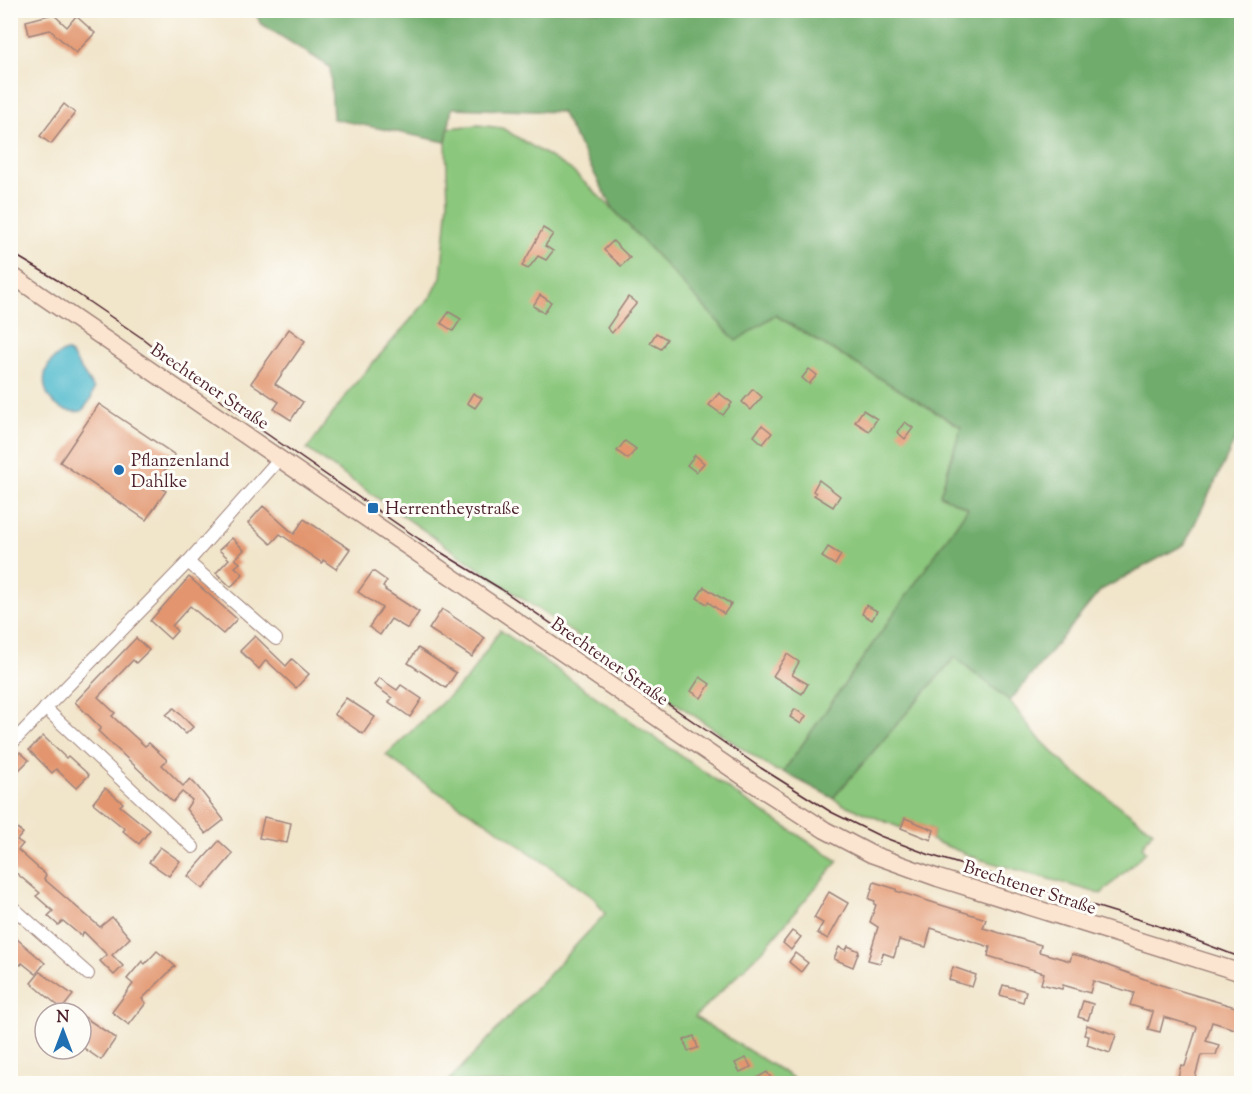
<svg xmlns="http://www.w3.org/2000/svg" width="1252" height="1094" viewBox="0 0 1252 1094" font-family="'Sorts Mill Goudy',serif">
<rect width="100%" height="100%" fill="#fdfcf7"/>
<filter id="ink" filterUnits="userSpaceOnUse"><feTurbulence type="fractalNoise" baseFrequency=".0167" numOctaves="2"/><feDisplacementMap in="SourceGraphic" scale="12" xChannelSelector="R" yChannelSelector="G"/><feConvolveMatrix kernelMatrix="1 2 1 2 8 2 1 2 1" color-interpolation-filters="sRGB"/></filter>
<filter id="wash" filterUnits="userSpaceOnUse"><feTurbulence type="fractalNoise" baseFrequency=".008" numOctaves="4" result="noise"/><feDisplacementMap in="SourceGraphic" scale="24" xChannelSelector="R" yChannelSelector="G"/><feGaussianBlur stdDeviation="1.35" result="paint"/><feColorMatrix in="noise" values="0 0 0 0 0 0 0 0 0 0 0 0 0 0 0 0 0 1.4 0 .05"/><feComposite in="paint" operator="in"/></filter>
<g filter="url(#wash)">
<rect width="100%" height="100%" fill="#f1e5ca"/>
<g fill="#8bc77d" stroke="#6a7354" stroke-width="1.5">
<path d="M478 125 502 128 570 169 614 210 736 340 775 315 961 427 940 495 969 508 783 772 774 770 498 582 307 449 353 386 432 295 441 277 448 201 446 142 448 128Z"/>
<path d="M500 630 746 801 838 861 763 950 695 1017 801 1083H447L605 914 594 898 494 827 428 786 386 755 467 679Z"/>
<path d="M955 657 1010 701 1033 732 1071 770 1153 831 1142 846 1146 852 1101 894 979 859 931 840 934 830 905 819 901 828 842 804 833 798Z"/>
</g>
<path fill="#70ac6c" stroke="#5d664c" stroke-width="1.5" d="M255 11H1241V428L1185 544 1101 590 1010 701 955 657 833 798 783 772 968 508 940 495 961 427 775 315 736 341 614 210 561 112 452 108 446 142 333 119 330 67 260 23Z"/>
<path fill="#50bacd" stroke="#4d6c7c" stroke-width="1.5" d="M66 351 71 354 94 389 91 399 82 411C43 417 29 366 66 351Z"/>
<g id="blocks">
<g fill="#e2956e">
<path d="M53 14 67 27 76 16 95 33 76 53 50 30 29 35 26 21Z"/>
<path d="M64 104 75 113 51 144 40 136Z"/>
<path d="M543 228 553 234 545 246 553 251 546 260 538 256 528 269 522 266Z"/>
<path d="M613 241 630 258 621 266 604 250Z"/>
<path d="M540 295 551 302 544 313 533 306Z"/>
<path d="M628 297 637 303 612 333 607 328Z"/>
<path d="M449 312 461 319 453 331 441 323Z"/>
<path d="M289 329 305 341 275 384 303 402 291 420 274 409 279 402 251 383Z"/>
<path d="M656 333 667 339 661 349 650 343Z"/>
<path d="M809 369 817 375 809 384 802 378Z"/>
<path d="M753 389 762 397 751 410 742 402Z"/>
<path d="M473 393 482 398 475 408 467 403Z"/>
<path d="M719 393 732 403 723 415 709 405Z"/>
<path d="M99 404 175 455 156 484 166 491 146 520 60 462Z"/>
<path d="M863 410 877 419 869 431 855 422Z"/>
<path d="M905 422 913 428 905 439 897 432Z"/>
<path d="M762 425 772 433 763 444 754 436Z"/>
<path d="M625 441 636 449 628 459 617 451Z"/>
<path d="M695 455 704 463 696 472 687 465Z"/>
<path d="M819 480 840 496 833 507 814 495 816 493 813 491Z"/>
<path d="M263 506 294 534 304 519 350 549 336 569 323 560 322 563 280 534 271 544 248 523Z"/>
<path d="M232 538 244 550 235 559 240 563 235 567 243 574 231 587 216 573 229 559 219 550Z"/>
<path d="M828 547 841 555 835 565 822 557Z"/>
<path d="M373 571 387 581 383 587 386 589 385 590 419 612 408 629 391 619 380 635 369 627 382 608 358 592Z"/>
<path d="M189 577 237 619 223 634 190 606 172 626 177 631 170 639 150 621Z"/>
<path d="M704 587 731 604 724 614 708 602 707 604 697 598Z"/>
<path d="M866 605 877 611 872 620 862 614Z"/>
<path d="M442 609 485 638 472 657 429 629Z"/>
<path d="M255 636 286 666 292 659 309 674 296 688 266 660 259 669 240 651Z"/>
<path d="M136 638 149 650 136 663 133 660 98 697 115 713 112 716 145 746 149 743 167 760 162 765 183 786 190 779 197 786 224 820 206 834 186 809 192 800 182 792 173 802 98 731 101 728 75 702Z"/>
<path d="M418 648 456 673 446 688 408 663Z"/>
<path d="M787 654 799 662 792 675 808 684 802 694 773 676Z"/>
<path d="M700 677 710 684 701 698 691 691Z"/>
<path d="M379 678 397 690 401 685 422 699 410 717 389 702 392 698 374 685Z"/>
<path d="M346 698 375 717 363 734 334 714Z"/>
<path d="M174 708 193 727 186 734 166 715Z"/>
<path d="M795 709 806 716 801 724 790 717Z"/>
<path d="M43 736 66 758 68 756 89 775 76 788 56 769 52 773 29 750Z"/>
<path d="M20 752 29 760 10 779V762Z"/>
<path d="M105 788 123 803 120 806 150 830 139 844 123 831 125 829 93 803Z"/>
<path d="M264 817 291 823 287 843 259 838Z"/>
<path d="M905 818 934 830 931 840 901 828Z"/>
<path d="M10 823 23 833 17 840 23 844 18 850 46 875 44 879 100 927 112 917 130 938 112 955 123 966 114 975 100 961 107 955 84 932 81 936 63 921 58 925 48 916 53 911 36 896 40 893 10 868Z"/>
<path d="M219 841 233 854 203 889 188 876Z"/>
<path d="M160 847 180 861 169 876 149 862Z"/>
<path d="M874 882 896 889V891L986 919 983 928 1041 945 1039 952 1070 961 1072 954 1084 957 1161 985 1242 1009 1235 1029 1212 1022 1206 1041 1219 1045 1216 1055H1201L1194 1081 1178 1077 1181 1065 1185 1066 1197 1027 1164 1017 1160 1032 1148 1029 1153 1012 1130 1005 1134 993 1093 981 1090 993 1063 985 1062 989 1041 984 1044 973 988 956 990 947 931 928 926 947 899 940 894 957 883 953 880 963 868 960 878 927 870 922 876 905 874 904 875 901 869 899Z"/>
<path d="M829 892 848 903 828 939 817 933 823 923 814 918Z"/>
<path d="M792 931 801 937 791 950 783 943Z"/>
<path d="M10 933 45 963 36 974 22 963 21 965 10 956Z"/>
<path d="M848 946 859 951 853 967 834 959 839 947 846 950Z"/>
<path d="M157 951 175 966 142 999 146 1003 129 1025 112 1012 133 984 127 979 142 961 145 964Z"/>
<path d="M795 953 808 963 801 972 789 962Z"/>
<path d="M953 967 976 975 972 987 949 980Z"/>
<path d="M40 972 73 995 62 1009 31 983Z"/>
<path d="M1003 985 1026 991 1023 1002 1000 995Z"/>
<path d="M1083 1001 1093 1004 1088 1020 1078 1017Z"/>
<path d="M81 1015 116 1038 101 1060 81 1046Z"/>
<path d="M1087 1025 1116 1035 1110 1053 1087 1045 1089 1036 1084 1035Z"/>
<path d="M694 1036 698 1048 688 1051 684 1040Z"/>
<path d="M746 1058 751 1067 740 1072 735 1063Z"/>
<path d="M767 1072 774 1083H748Z"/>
</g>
</g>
</g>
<g filter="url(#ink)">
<use href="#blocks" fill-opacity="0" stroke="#9e827a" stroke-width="1.5"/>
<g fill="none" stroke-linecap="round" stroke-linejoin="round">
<g stroke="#9e827a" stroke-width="14">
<g id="street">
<path d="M188 562 276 639"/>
<path d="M45 708 193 847"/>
<path d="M10 745 188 562 280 458"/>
<path d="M10 905 88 974"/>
</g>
</g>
<g stroke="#9e827a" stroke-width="19">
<path id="secondary" d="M10 274 754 784 825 830 871 854 938 878 1242 973"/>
</g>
<use href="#street" stroke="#fff" stroke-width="12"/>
<use href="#secondary" stroke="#fce5d0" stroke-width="16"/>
<path stroke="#4a1f2b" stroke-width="1.5" d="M10 252 57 280 142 338 251 423 419 539 501 589 761 768 831 812 880 836 930 855 1153 924 1242 958"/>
</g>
</g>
<g fill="#1f6fb2" stroke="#fdfcf7" stroke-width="2">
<circle cx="119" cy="470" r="6"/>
<rect x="367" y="502" width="12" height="12" rx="3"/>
</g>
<g text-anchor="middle" stroke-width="6" stroke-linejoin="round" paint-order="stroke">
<g font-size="18" fill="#4a1f2b" stroke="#fdfcf7">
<text transform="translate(210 386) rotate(34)" y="6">Brechtener Straße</text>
<text transform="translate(610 661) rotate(35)" y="6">Brechtener Straße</text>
<text transform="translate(1030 887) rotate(18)" y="6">Brechtener Straße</text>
</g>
<g font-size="18" fill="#4a1f2b" stroke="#fdfcf7" text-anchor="start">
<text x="131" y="466">Pflanzenland<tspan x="131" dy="21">Dahlke</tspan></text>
<text x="385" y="514">Herrentheystraße</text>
</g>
</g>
<rect width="1252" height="1094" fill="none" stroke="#fdfcf7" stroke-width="36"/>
<g transform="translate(63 1031)"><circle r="28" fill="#fdfcf7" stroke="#b5a4a5" stroke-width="1.5"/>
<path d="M0-4.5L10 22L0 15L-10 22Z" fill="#1f6fb2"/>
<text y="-9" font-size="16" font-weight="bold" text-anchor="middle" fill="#4a1f2b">N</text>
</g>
</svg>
